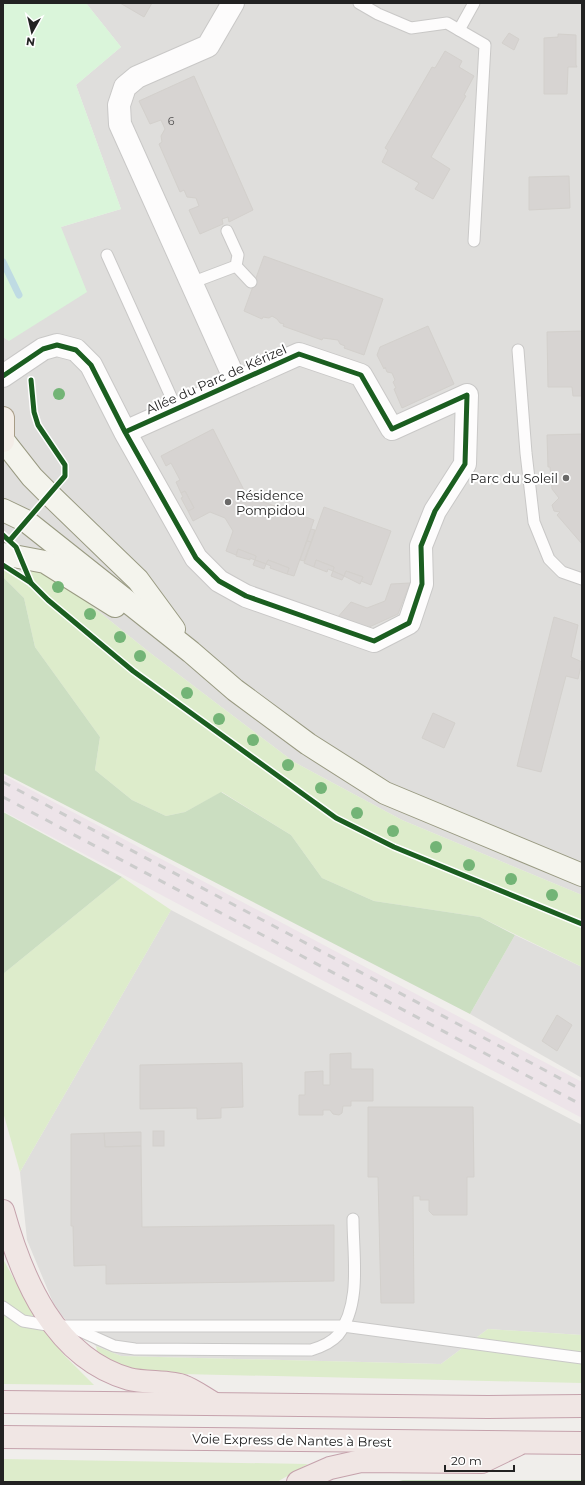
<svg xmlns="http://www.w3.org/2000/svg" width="585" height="1485" viewBox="0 0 585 1485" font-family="Montserrat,sans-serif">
<rect width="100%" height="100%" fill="#f0eeeb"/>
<g fill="#dfdedc">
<path d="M86 3H582V895L402 820 294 762 149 652 51 573 3 570V337L9 341 61 227 121 209 76 85 121 47Z"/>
<path d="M171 910 582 1125V1335L488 1329 441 1364 121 1356 96 1346 57 1312 27 1240 20 1172Z"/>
<path d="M515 935 582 967V1078L470 1014Z"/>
</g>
<path fill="#ede4e9" d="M3 775 582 1082V1118L3 811Z"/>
<g fill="#ddeccb">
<path d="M3 570 51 573 149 652 294 762 402 820 582 895V967L480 917 374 901 322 878 291 835 222 792 185 812 166 816 132 800 95 770 100 737 35 647 24 598 3 577Z"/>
<path d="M122 877 171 910 20 1172 3 1112V974Z"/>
<path d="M3 1259 34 1315 64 1355 94 1385 3 1384Z"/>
<path d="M488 1329 582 1335V1383L138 1373 98 1356 96 1346 121 1356 441 1364Z"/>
<path d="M3 1459 308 1464 277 1482H3Z"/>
</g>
<g fill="#cbdec1">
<path d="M3 577 24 598 35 647 100 737 95 770 132 800 166 816 185 812 221 792 291 835 322 878 374 901 480 917 515 935 470 1014 3 773Z"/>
<path d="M3 812 122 877 3 974Z"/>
<path d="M403 1480H582V1482H395Z"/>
</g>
<path fill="#daf5da" d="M3 3H86L121 47 76 85 121 209 61 227 87 292 9 341 3 337Z"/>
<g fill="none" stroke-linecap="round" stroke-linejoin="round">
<path stroke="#bfdbe3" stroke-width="7" d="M3 262 19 295"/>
</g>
<g fill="#d7d4d2" stroke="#d3d0cc">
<path d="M120 3H152L144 17Z"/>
<path d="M509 33 519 39 514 50 502 43Z"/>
<path d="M558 34 576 35V65L577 67H568L567 94H544V38L558 37Z"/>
<path d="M445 51 462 61 459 67 474 76 464 95 466 96 431 157 450 169 433 199 415 189 419 183 382 162 388 150 385 148 432 67 435 68Z"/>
<path d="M194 76 253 210 229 222 228 217 222 219 223 224 200 234 189 210 199 206 196 198 187 197 184 190 180 192 159 144 162 142 161 136 165 129 161 120 150 124 139 101Z"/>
<path d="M569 176 570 208 529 210V177Z"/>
<path d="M264 256 383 299 364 355 344 348 345 346 340 344 338 340 323 338 322 340 283 326 284 324 280 323 277 319 272 316 269 318 263 317 262 319 244 311Z"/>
<path d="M428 326 454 384 402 408 394 389 396 388 393 382 395 380 392 373 387 372 385 367 384 369 377 355 380 347Z"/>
<path d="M582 331V396H573L572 387H548L547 332Z"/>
<path d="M213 429 247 496 314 520 294 576 287 574 289 568 268 560 266 564 255 560 256 556 238 549 236 555 226 551 233 531 225 518 210 512 193 521 188 511 194 508 185 491 181 493 176 482 180 480 171 463 166 466 161 456Z"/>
<path d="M582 434V544L557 515 560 512 554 511 552 505 559 498 552 489 550 467H548L547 435Z"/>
<path d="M185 491 194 508 188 511 181 498 183 497 181 493Z"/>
<path d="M324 507 391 531 371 585 361 581 363 577 346 571 344 576 333 571 334 567 316 560 314 567 304 563Z"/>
<path d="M311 529 315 530 311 542 307 541Z"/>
<path d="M307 541 311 542 304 561 300 560Z"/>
<path d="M238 549 256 556 255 560 250 558V560L236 556Z"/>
<path d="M255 560 266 564 264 569 253 565Z"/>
<path d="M268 560 289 568 287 574 270 568 271 566 266 564Z"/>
<path d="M316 560 334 567 333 571 328 569 327 572 314 567Z"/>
<path d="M333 571 344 576 342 580 331 576Z"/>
<path d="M346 571 363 577 360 584 344 576Z"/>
<path d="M410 583 398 614 367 628 337 618 351 602 367 608 385 601 391 584Z"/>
<path d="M554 617 578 625 571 657 582 662 578 679 566 676 541 772 517 766Z"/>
<path d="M433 713 455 723 444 748 422 738Z"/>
<path d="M557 1015 572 1025 557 1051 542 1041Z"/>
<path d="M351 1053V1069H373V1101H351V1106H343L342 1113 339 1115 333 1114 330 1110H323V1115H299V1095H305V1072L323 1071V1085H330V1054Z"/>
<path d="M242 1063 243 1107 221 1108V1118L197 1119V1108L140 1109V1065Z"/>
<path d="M368 1107H473L474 1177H467V1215H433L429 1211V1200H420V1196H413L414 1303H381L378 1177H368Z"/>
<rect x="153" y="1131" width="11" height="15"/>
<path d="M141 1132V1146L105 1147 104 1133Z"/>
<path d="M104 1133 105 1147 141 1146 142 1227 334 1225V1281L106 1284V1265L74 1266 73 1226H71V1134Z"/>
</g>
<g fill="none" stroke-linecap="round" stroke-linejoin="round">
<g stroke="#c9c8c7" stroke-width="13">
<g id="service">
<path d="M359 3 378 14 411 28 447 23 485 45 474 241"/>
<path d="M459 30 474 3"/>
<path d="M107 255 177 410"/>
<path d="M236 266 251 282"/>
<path d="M191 283 236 266 238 255 227 231"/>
<path d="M518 350 526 453 534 522 549 559 562 572 582 579"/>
<path d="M3 1307 23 1321 53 1326H343L582 1358"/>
<path d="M76 1329 114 1346 135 1349 311 1350C321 1347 331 1343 338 1335 362 1304 353 1256 353 1219"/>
</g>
</g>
<g stroke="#c9c8c7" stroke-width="24">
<g id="minor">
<path d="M233 3 208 46 137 77 125 87 119 105 120 124 236 382"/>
<path d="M3 376 43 349 57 345 76 350 91 365 125 432 196 558 219 581 246 596 374 641 409 623 422 584 421 546 435 511 465 464 467 395 392 429 361 375 299 354 125 432"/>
</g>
</g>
<g stroke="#999a82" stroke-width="24">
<g id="secondary">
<path d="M3 440 32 477 49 494 138 580 174 629"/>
<path d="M3 510 26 521 191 652 235 690 308 744 385 793 582 875"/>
<path d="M3 554 45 562 115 606"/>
</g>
</g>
<g stroke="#a79c86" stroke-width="24">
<path id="primary" d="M3 418V441"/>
</g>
<g stroke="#c5a2ac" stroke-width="24">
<g id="trunk">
<path d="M3 1211C22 1279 55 1358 129 1379 144 1383 172 1381 183 1386 194 1390 204 1398 215 1404"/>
<path d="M3 1402 488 1407 582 1406"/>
<path d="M3 1437 582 1443"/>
<path d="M298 1482 330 1468 361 1461 482 1462 517 1445"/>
</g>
</g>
<use href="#service" stroke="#fdfcfc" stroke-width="11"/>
<use href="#minor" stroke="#fdfcfc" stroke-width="22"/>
<use href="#secondary" stroke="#f4f4ed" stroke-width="22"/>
<use href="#primary" stroke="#f3ede7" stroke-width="22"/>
<use href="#trunk" stroke="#f0e6e4" stroke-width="22"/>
<g stroke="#ccc" stroke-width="3" stroke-dasharray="8 8" stroke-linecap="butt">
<path d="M3 782 582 1090"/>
<path d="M3 797 582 1105"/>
</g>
<g stroke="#fff" stroke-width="8">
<g id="cycleway">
<path d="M3 376 43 349 57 345 76 350 91 365 125 432 196 558 219 581 246 596 374 641 409 623 422 584 421 546 435 511 465 464 467 395 392 429 361 375 299 354 125 432"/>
<path d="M3 535 16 547 31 583"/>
<path d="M10 540 65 476V465L38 425 34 412 31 380"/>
<path d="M3 565 31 583 48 600 133 671 336 818 394 847 582 924"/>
</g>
</g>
<use href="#cycleway" stroke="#1b5e20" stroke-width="5"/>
</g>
<g fill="#73b476">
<circle cx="59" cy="394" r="6"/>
<circle cx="58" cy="587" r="6"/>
<circle cx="90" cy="614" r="6"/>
<circle cx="120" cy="637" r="6"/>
<circle cx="140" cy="656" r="6"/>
<circle cx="187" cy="693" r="6"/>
<circle cx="219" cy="719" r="6"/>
<circle cx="253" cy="740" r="6"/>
<circle cx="288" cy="765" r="6"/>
<circle cx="321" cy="788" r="6"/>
<circle cx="357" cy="813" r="6"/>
<circle cx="393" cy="831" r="6"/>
<circle cx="436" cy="847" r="6"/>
<circle cx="469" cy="865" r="6"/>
<circle cx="511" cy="879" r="6"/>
<circle cx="552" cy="895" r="6"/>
</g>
<g fill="#6a6968" stroke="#fff" stroke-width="1.5">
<circle cx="566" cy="478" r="4"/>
<circle cx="228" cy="502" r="4"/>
</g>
<g text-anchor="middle" stroke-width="4" stroke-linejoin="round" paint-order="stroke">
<g font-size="11" fill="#4f4e4e">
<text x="171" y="125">6</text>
</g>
<g font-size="13" fill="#222" stroke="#fff">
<text transform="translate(216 379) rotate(-24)" y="5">Allée du Parc de Kérizel</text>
<text transform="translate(292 1440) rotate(1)" y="5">Voie Express de Nantes à Brest</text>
</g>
<g font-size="13" fill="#222" stroke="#fff" text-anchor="end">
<text x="558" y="483">Parc du Soleil</text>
<text x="236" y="500" text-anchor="start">Résidence<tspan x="236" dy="15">Pompidou</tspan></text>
</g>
</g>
<rect width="585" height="1485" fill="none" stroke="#222222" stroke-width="8"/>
<g transform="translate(32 32) rotate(188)" stroke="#ffffff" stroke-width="3" paint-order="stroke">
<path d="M0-3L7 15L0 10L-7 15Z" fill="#222222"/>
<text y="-6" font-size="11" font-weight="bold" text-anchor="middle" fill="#222222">N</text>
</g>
<path d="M445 1465v6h69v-6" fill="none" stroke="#222222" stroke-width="2"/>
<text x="451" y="1465" font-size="12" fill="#222222" stroke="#ffffff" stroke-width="3" paint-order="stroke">20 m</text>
</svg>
